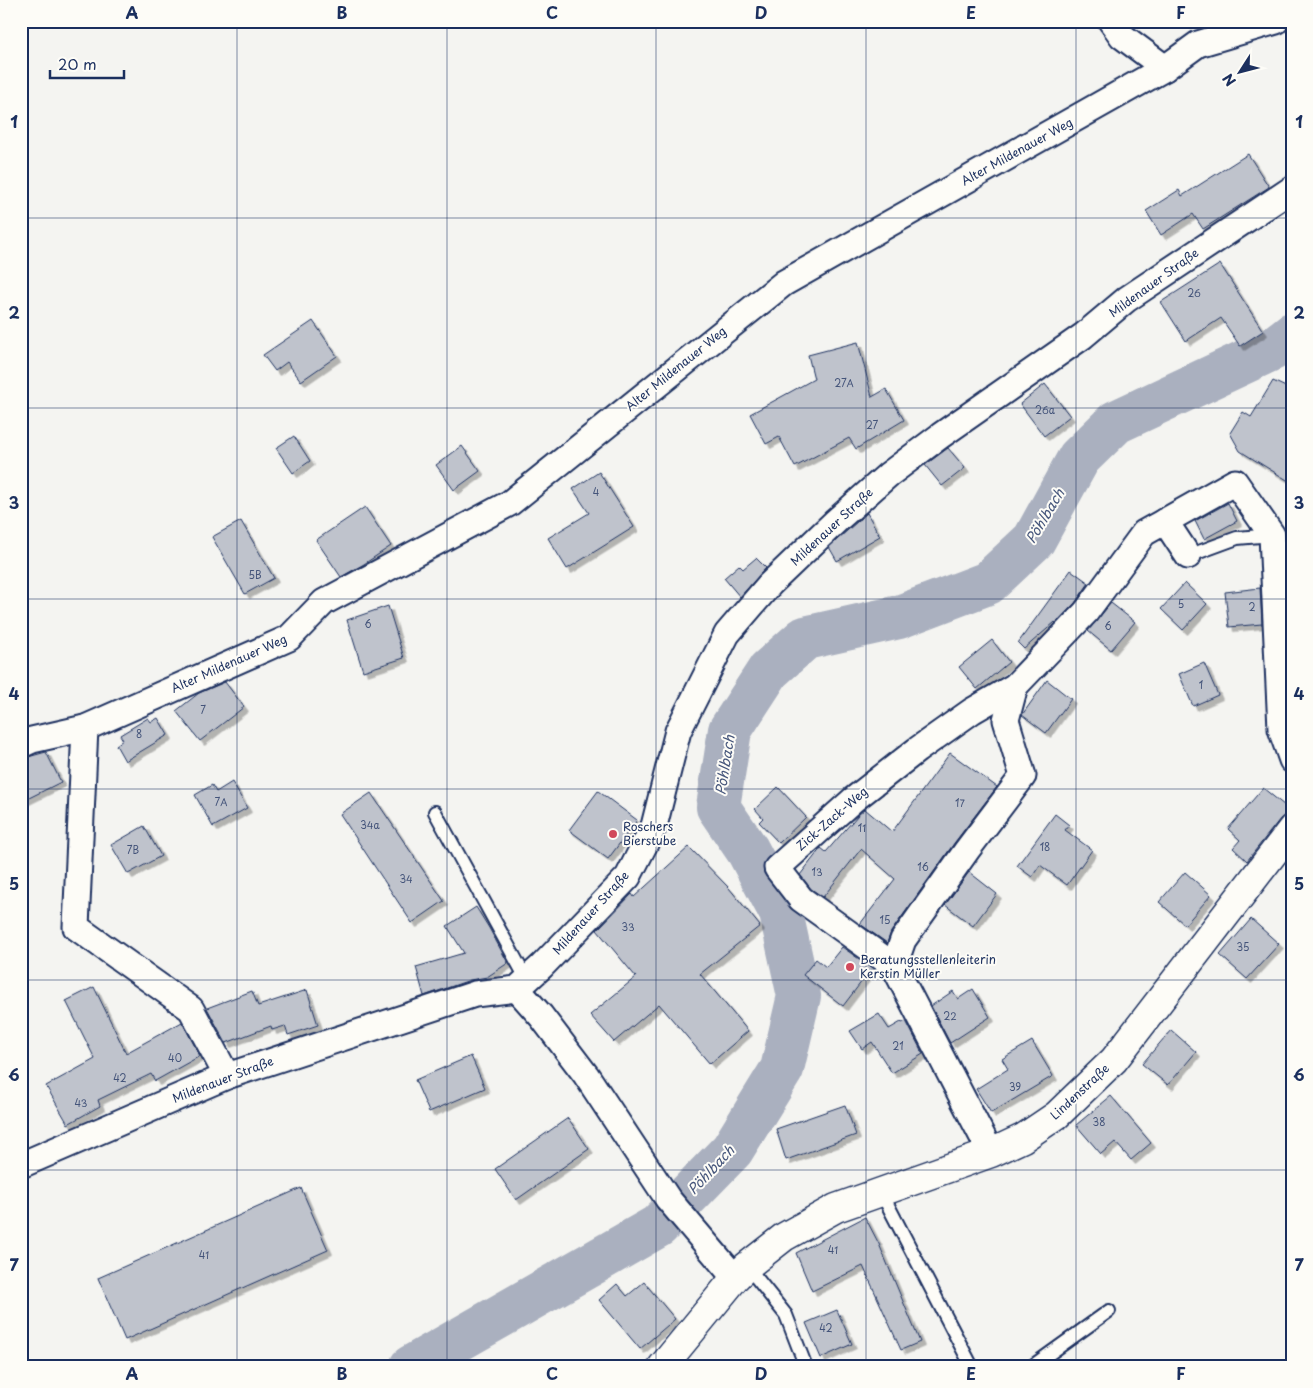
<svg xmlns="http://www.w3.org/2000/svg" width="1313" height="1388" viewBox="0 0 1313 1388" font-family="'Playpen Sans',sans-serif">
<defs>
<filter id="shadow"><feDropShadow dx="4.5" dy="4.5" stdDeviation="0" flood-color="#0004"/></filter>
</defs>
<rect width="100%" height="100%" fill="#f4f4f1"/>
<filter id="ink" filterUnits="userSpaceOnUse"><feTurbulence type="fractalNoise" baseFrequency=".02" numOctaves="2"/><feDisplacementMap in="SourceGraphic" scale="10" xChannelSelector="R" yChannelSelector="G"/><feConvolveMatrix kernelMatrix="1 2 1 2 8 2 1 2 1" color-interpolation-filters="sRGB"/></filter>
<g filter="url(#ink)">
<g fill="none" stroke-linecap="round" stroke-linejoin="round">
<path stroke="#aab0bf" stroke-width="44" d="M411 1367 658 1226 732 1150 782 1069 799 996 781 913 748 851 718 807 730 730 769 670 805 638 899 617 988 583 1034 540 1079 458 1116 422 1274 348 1292 334"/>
</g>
<g fill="#bfc3cc" stroke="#1b2f5e" filter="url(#shadow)">
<path d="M1248 154 1269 187 1203 229 1193 214 1161 235 1146 211 1179 190 1182 196Z"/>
<path d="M1220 264 1263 331 1240 346 1221 318 1186 341 1161 302Z"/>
<path d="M313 321 337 356 301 381 287 362 275 371 263 355Z"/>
<path d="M858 342 872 397 886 389 904 420 856 449 849 438 795 467 779 437 766 444 750 414 814 379 808 355Z"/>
<path d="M1273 381 1292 390V483L1240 451 1230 433 1243 412 1251 417Z"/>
<path d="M1045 384 1070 416 1044 436 1020 404Z"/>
<path d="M294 436 310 461 293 473 276 448Z"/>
<path d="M462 446 480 471 454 490 436 465Z"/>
<path d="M948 448 965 468 942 486 925 465Z"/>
<path d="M599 472 634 527 567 569 548 538 589 513 573 489Z"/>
<path d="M1228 503 1237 521 1204 539 1195 521Z"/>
<path d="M365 507 391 546 364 564 341 577 316 540Z"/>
<path d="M867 513 880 536 837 561 829 547Z"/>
<path d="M241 521 274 578 245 594 212 537Z"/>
<path d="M756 558 766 568 740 597 724 578 739 565 743 569Z"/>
<path d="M1071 570 1089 583 1075 603 1056 623 1055 622 1024 649 1018 643Z"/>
<path d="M1185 583 1207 604 1183 630 1161 609Z"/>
<path d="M1260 588 1262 624 1229 627 1225 592Z"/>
<path d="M1111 603 1135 622 1111 650 1088 631Z"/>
<path d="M388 606 404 658 363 671 347 620Z"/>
<path d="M992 640 1009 662 977 689 959 667Z"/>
<path d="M1204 663 1218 695 1193 706 1179 674Z"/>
<path d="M1047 680 1071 699 1046 733 1022 715Z"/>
<path d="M225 682 244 707 200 741 176 711 199 693Z"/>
<path d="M148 718 151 722 158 718 168 735 125 761 116 745 123 740 120 735Z"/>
<path d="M46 752 61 782 21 802V759Z"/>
<path d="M950 753 997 787 955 842 891 932 887 943 860 924 895 879 861 849 823 897 811 889 800 875 821 848 826 852 858 815 865 809 892 832Z"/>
<path d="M232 782 247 808 213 827 195 795 212 785 216 792Z"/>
<path d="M778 787 806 817 779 843 759 822 763 818 755 809Z"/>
<path d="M1263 788 1290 810 1280 819 1247 861 1233 848 1240 840 1228 829Z"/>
<path d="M598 791 637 820 608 859 569 830Z"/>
<path d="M371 793 444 901 412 923 340 814Z"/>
<path d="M1055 814 1069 825 1065 830 1092 850 1067 885 1040 865 1032 877 1017 866Z"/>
<path d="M144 826 161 856 128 874 111 845Z"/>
<path d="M689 847 729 888 760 926 700 974 748 1031 710 1064 659 1004 614 1042 590 1015 636 977 597 930 632 894 634 897Z"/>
<path d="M969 872 997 894 973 926 945 905Z"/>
<path d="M1185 872 1211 895 1185 925 1159 902Z"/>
<path d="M476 907 489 928 508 963 487 977 470 980 424 996 416 967 464 953 447 926Z"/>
<path d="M1251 919 1279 944 1247 979 1220 955Z"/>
<path d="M842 947 872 968 843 1006 803 975 816 959 826 967Z"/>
<path d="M94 987 126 1053 182 1022 200 1056 155 1081 151 1074 98 1100 100 1106 68 1124 46 1086 95 1059 66 1001Z"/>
<path d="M973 989 990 1017 950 1043 931 1006 953 991 958 999Z"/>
<path d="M307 990 318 1025 288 1035 285 1026 272 1030 271 1026 226 1043 207 1008 252 991 258 1006Z"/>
<path d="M879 1014 889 1029 901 1022 902 1023 906 1021 923 1054 892 1073 872 1042 862 1049 850 1031Z"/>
<path d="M1171 1030 1196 1052 1168 1085 1142 1064Z"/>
<path d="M1032 1041 1053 1076 991 1113 976 1089 1008 1069 1002 1059Z"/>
<path d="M471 1056 485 1088 429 1112 415 1080Z"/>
<path d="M1111 1096 1151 1143 1131 1160 1115 1142 1101 1154 1076 1125Z"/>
<path d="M845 1105 856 1135 786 1160 776 1129Z"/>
<path d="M568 1118 589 1149 516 1200 495 1169Z"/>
<path d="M301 1188 328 1250 125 1340 98 1278Z"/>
<path d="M865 1217 879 1244 920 1342 901 1350 863 1266 812 1291 796 1253Z"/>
<path d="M644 1282 675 1319 640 1349 599 1300 617 1284 627 1296Z"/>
<path d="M837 1310 852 1344 821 1358 806 1323Z"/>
</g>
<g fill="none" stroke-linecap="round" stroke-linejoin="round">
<g stroke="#1b2f5e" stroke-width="16">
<g id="lane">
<path d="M1188 556 1237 538 1272 535"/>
<path d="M435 812 527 980"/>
<path d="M881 1192 972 1367"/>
<path d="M747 1266 786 1315 806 1367"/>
<path d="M1031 1367 1109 1311"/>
</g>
</g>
<g stroke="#1b2f5e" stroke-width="29">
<g id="street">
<path d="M1111 21 1122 36 1165 68"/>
<path d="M1165 521 1188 556"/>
<path d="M85 728 76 927 191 1009 227 1076"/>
<path d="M21 745 32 740 85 728 289 638 324 602 510 503 784 283 1165 68 1198 44 1276 21"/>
<path d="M894 966 801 899 777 868 853 800 917 750 972 711 1015 686 1086 612 1144 533 1235 482 1272 535 1281 729 1292 760"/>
<path d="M517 989 541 1016 586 1075 668 1199 735 1278"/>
<path d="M991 1153 894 966 903 940 967 850 1023 776 1006 720 1015 686"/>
<path d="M21 1165 227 1076 475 994 517 989 542 966 628 877 654 826 678 731 727 634 770 584 836 521 888 475 940 436 1083 336 1127 299 1292 189"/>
</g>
</g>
<g stroke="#1b2f5e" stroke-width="31">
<path id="secondary" d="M662 1367 735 1278 747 1266 784 1237 836 1208 991 1153 1023 1138 1057 1115 1114 1060 1292 829"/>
</g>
<use href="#lane" stroke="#fdfcf7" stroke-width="12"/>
<use href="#street" stroke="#fdfcf7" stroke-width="25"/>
<use href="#secondary" stroke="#fdfcf7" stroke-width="28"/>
</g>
</g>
<path fill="none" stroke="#1b2f5e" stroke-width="1" stroke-opacity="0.55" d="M237 21V1367M447 21V1367M656 21V1367M866 21V1367M1076 21V1367M21 218H1292M21 408H1292M21 599H1292M21 789H1292M21 980H1292M21 1170H1292"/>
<g fill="#d1495b" stroke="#fdfcf7" stroke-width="2">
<circle cx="613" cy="834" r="5"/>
<circle cx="850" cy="967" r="5"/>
</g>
<g text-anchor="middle" stroke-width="4" stroke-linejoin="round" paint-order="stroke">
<g font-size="10" fill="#44547a">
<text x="1194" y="297">26</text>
<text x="844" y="387">27A</text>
<text x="1045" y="414">26a</text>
<text x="872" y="429">27</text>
<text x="596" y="496">4</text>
<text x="255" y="579">5B</text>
<text x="1181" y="608">5</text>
<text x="1252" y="611">2</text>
<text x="368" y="628">6</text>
<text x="1108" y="630">6</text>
<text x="1201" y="689">1</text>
<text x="203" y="714">7</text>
<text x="139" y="738">8</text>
<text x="221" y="806">7A</text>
<text x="960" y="807">17</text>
<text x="370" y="829">34a</text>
<text x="862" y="832">11</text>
<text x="1045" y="851">18</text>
<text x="133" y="854">7B</text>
<text x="923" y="871">16</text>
<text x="817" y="876">13</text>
<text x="406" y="883">34</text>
<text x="885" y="924">15</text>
<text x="628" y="931">33</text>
<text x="1243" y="951">35</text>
<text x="950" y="1020">22</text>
<text x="898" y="1050">21</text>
<text x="175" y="1062">40</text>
<text x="120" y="1082">42</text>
<text x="1015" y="1091">39</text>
<text x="81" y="1107">43</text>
<text x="1099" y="1126">38</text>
<text x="833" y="1254">41</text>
<text x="204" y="1259">41</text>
<text x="826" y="1332">42</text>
</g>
<g font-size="12" fill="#1b2f5e" stroke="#fdfcf7">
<text transform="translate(1017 152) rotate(-29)" y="4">Alter Mildenauer Weg</text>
<text transform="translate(1154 283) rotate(-36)" y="4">Mildenauer Straße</text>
<text transform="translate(676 369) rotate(-39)" y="4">Alter Mildenauer Weg</text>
<text transform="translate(832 527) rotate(-43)" y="4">Mildenauer Straße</text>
<text transform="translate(229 664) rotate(-24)" y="4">Alter Mildenauer Weg</text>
<text transform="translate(832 819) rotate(-41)" y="4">Zick-Zack-Weg</text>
<text transform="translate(591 913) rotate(-48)" y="4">Mildenauer Straße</text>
<text transform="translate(223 1080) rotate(-21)" y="4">Mildenauer Straße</text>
<text transform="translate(1080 1092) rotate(-43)" y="4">Lindenstraße</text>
</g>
<g font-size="12" fill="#1b2f5e" stroke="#fdfcf7" text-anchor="start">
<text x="623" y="831">Roschers<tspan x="623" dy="14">Bierstube</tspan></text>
<text x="860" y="964">Beratungsstellenleiterin<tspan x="860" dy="14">Kerstin Müller</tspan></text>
</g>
<g font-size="14" font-style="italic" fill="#46567b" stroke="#fdfcf7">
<text transform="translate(1045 516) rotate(-59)" y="5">Pöhlbach</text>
<text transform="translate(725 765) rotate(-81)" y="5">Pöhlbach</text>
<text transform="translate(711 1170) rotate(-47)" y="5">Pöhlbach</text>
</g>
</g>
<rect width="1313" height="1388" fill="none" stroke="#fdfcf7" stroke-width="55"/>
<g transform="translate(1240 72) rotate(234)" stroke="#fdfcf7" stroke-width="4" paint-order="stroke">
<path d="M0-4L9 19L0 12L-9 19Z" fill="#1b2f5e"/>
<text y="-8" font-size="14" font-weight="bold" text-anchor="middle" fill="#1b2f5e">N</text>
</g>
<path d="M50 70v8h74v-8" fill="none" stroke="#1b2f5e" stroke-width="2.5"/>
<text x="58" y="70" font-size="15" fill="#1b2f5e" stroke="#fdfcf7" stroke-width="4" paint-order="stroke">20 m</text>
<rect x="28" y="28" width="1258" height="1332" fill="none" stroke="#1b2f5e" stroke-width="2"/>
<g font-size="16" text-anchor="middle" font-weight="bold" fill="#1b2f5e">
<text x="132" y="19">A</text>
<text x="342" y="19">B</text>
<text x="552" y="19">C</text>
<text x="761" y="19">D</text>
<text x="971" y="19">E</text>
<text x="1181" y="19">F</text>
<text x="14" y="128">1</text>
<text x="1299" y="128">1</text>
<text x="14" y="319">2</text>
<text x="1299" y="319">2</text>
<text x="14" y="509">3</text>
<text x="1299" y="509">3</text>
<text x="14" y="700">4</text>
<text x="1299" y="700">4</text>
<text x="14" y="890">5</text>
<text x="1299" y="890">5</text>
<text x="14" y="1081">6</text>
<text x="1299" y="1081">6</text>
<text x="14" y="1271">7</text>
<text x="1299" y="1271">7</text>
<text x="132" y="1380">A</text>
<text x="342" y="1380">B</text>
<text x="552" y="1380">C</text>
<text x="761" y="1380">D</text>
<text x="971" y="1380">E</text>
<text x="1181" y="1380">F</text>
</g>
</svg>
